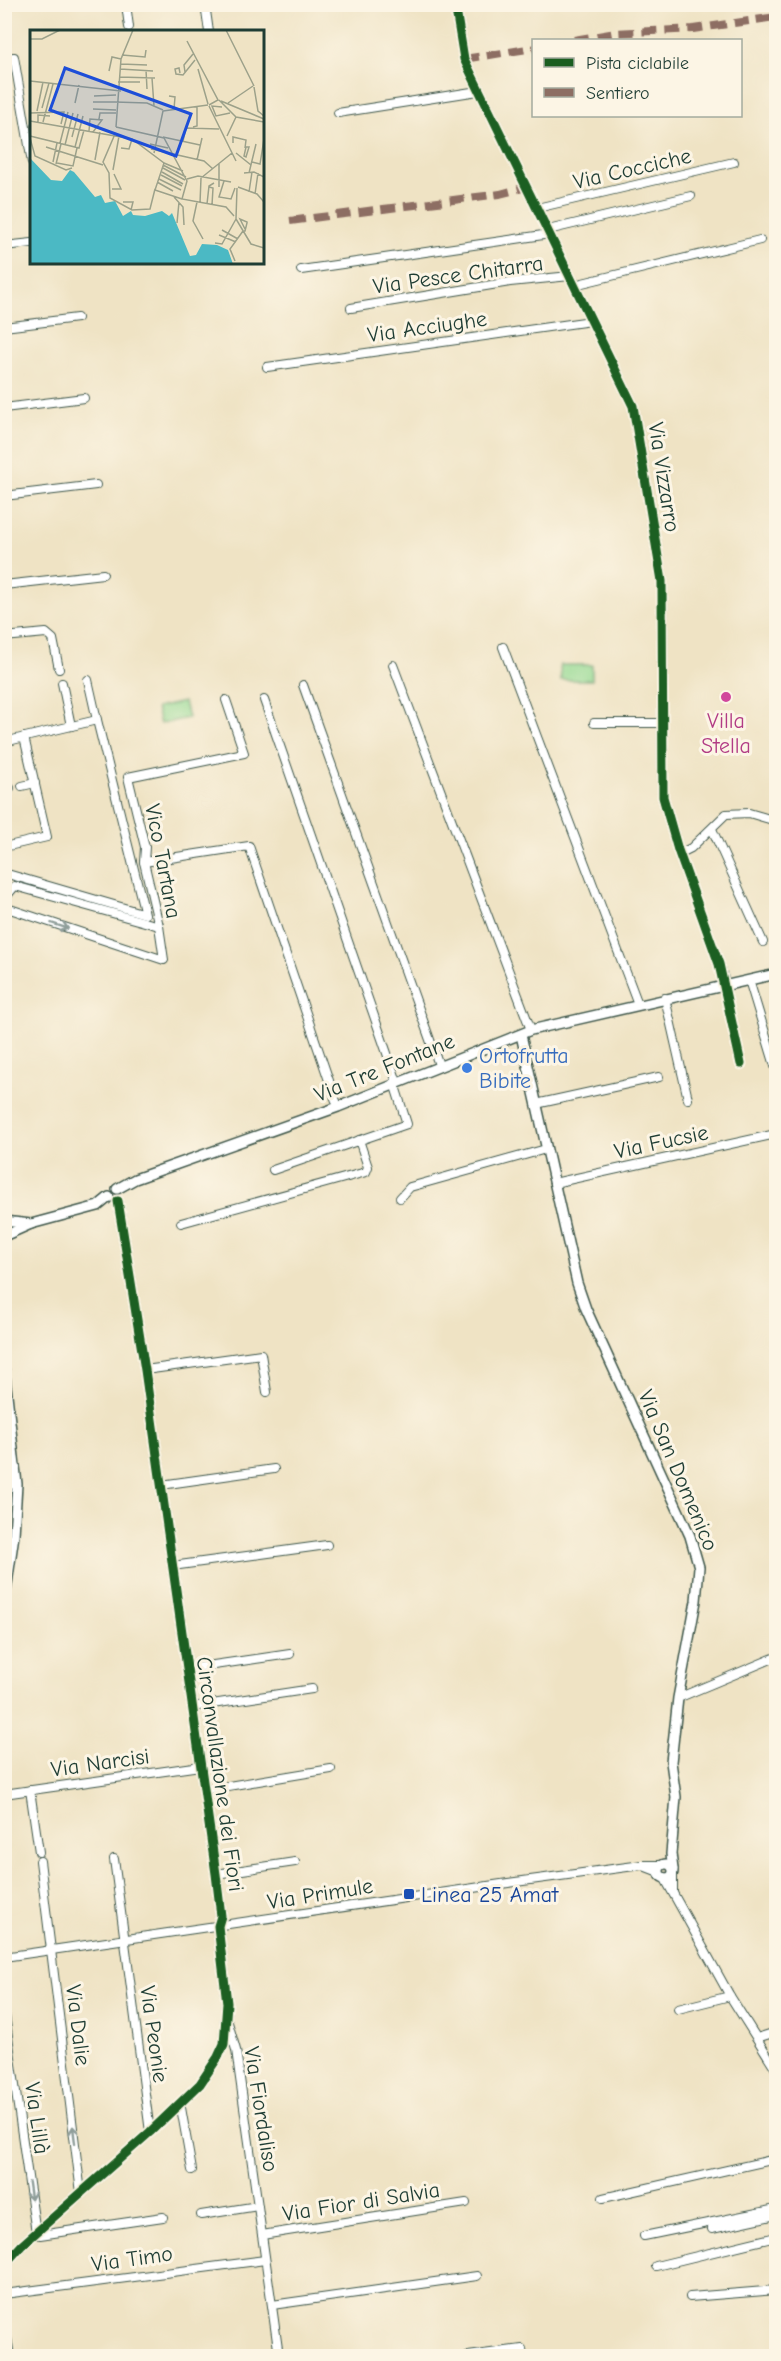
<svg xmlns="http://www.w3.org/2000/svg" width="781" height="2361" viewBox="0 0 781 2361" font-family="'Comic Neue',sans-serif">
<rect width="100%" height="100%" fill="#fcf5e5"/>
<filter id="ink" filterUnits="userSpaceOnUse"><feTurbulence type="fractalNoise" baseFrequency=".0167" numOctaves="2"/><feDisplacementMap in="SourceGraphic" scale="12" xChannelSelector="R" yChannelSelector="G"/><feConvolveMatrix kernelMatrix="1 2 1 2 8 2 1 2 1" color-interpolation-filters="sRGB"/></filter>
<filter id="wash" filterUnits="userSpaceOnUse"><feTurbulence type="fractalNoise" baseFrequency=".008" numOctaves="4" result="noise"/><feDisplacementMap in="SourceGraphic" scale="24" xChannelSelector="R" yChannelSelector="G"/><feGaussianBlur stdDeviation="1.35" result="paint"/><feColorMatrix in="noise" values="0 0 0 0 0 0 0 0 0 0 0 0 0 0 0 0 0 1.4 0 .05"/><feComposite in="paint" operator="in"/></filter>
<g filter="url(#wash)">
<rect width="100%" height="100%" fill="#efe3c4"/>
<g fill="#94d992" stroke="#5a8b63" stroke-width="1.5">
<path d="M560 665H592V680H561Z"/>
<path d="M184 702 188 718 160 724 156 708Z"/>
</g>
</g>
<g filter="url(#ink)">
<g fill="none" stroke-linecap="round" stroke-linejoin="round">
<g stroke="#3e564a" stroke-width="10">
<g id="minor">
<path d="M126 4 129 27"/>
<path d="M205 4 209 32"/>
<path d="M4 58 14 57 32 163"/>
<path d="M338 113 478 91"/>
<path d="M537 208 734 162"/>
<path d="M548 230 691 196"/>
<path d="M4 246 32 243"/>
<path d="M301 270 550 234"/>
<path d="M574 285 760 240"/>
<path d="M351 308 510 282 570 276"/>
<path d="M4 327 77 318"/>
<path d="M267 367 591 321"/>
<path d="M4 408 84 398"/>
<path d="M4 496 96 485"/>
<path d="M4 585 103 574"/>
<path d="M4 637 46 633 53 639 59 669"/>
<path d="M503 647 638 1004"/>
<path d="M393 665 531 1030"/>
<path d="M88 680 97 720"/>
<path d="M62 683 71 726"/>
<path d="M303 685 439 1065"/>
<path d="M264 700 397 1082"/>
<path d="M594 723H663"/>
<path d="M4 742 97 720 145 914 4 873"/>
<path d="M22 786 35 783"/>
<path d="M4 790 10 788"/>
<path d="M712 829 763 942"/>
<path d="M4 847 47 837 24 737"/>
<path d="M679 854 691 848 726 814 749 813 776 821"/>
<path d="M144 862 249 846 338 1107"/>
<path d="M4 899 15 886 159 926"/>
<path d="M4 907 164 960 159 926 144 862 145 847 128 777 244 753 226 700"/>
<path d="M749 980 776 1069"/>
<path d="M725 986 741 1064"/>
<path d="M665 998 688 1099"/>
<path d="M536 1104 659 1077"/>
<path d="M273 1170 407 1124 394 1083"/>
<path d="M554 1183 776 1134"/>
<path d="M400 1198 410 1187 546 1149"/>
<path d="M181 1223 366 1172 368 1167 359 1140"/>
<path d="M145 1370 261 1354 267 1392"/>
<path d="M4 1469 16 1467"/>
<path d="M161 1485 274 1469"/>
<path d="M4 1486 17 1483"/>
<path d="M172 1566 327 1545"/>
<path d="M186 1669 290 1654"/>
<path d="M678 1698 776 1657"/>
<path d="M192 1707 312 1689"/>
<path d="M30 1790 39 1852"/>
<path d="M204 1790 331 1769"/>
<path d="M4 1794 200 1766"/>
<path d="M114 1859 150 2132"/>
<path d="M40 1861 81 2193"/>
<path d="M646 1867 659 1872"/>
<path d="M673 1873V1892"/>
<path d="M216 1874 295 1862"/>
<path d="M664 1877 730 1996 776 2069"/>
<path d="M4 1957 508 1883 642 1865H662"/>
<path d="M4 2008 36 2233 40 2235 163 2217"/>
<path d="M678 2009 730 1996"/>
<path d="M227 2019 236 2050 279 2356"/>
<path d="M757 2038 776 2032"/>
<path d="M180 2102 192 2170"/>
<path d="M603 2198 776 2159"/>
<path d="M201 2215 258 2206"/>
<path d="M712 2229 776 2215"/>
<path d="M262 2235 466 2203"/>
<path d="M644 2236 776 2209"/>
<path d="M656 2266 776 2237"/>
<path d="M4 2294 265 2260"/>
<path d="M690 2297 776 2290"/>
<path d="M272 2305 477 2276"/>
<path d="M4 2319 10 2356"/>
<path d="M468 2356 522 2349 523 2356"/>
</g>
</g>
<g stroke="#3e564a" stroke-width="12">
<g id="tertiary">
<path d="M455 4 464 59 633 406 662 581 663 797 678 850 719 964 725 986"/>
<path d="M521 1035 577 1283 586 1309 690 1536 699 1567 696 1601 678 1698 671 1762 676 1797 671 1854 673 1869"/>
<path d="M117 1189 135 1179 338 1107 531 1030 776 974"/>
<path d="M4 1221 31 1224"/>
<path d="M4 1236 31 1224 98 1206 109 1197"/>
<path d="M4 1368 17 1484 14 1535 4 1605"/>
<circle cx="666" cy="1871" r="7"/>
<path d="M4 2265 22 2245 150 2132 200 2084 218 2057 224 2044 227 2003 218 1926 221 1916 216 1874 145 1370 118 1201"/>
</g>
</g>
<use href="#minor" stroke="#fff" stroke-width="8"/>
<use href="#tertiary" stroke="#fff" stroke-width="9"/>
<g stroke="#8d6e63" stroke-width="8" stroke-dasharray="15 8" stroke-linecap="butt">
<path d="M574 40 615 33 693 29 776 17"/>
<path d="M464 59 534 48"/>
<path d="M290 221 500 194 527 187"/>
</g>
<g stroke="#fcf5e5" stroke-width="13">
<g id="cycleway">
<path d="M455 4 464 59 633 406 662 581 663 797 678 850 719 964 741 1064"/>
<path d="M4 2265 22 2245 150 2132 200 2084 218 2057 224 2044 227 2003 218 1926 221 1916 216 1874 145 1370 118 1201"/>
</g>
</g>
<use href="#cycleway" stroke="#1b5e20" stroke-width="9"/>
</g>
<defs><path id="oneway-shaft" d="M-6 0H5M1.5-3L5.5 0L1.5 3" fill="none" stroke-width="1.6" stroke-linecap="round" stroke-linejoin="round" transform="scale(1.5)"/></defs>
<g stroke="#8f9e9a">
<use href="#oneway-shaft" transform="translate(60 926) rotate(18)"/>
<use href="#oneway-shaft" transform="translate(74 2135) rotate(-97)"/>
<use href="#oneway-shaft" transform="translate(30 2191) rotate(82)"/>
</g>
</g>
<circle fill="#d1479c" stroke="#fcf5e5" stroke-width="2" cx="726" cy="697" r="6"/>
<circle fill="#3f7fe0" stroke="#fcf5e5" stroke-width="2" cx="467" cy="1068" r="6"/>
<rect fill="#1a4fb4" stroke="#fcf5e5" stroke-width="2" x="403" y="1888" width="12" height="12" rx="3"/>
<g text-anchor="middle" stroke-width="6" stroke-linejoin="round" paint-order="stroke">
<g font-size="22" fill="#1f3d34" stroke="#fcf5e5">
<text transform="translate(632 168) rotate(-13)" y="8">Via Cocciche</text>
<text transform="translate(458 274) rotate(-8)" y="8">Via Pesce Chitarra</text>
<text transform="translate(427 326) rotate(-8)" y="8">Via Acciughe</text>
<text transform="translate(665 477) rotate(81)" y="8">Via Vizzarro</text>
<text transform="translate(164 861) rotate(79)" y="8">Vico Tartana</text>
<text transform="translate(384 1067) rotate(-22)" y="8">Via Tre Fontane</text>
<text transform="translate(661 1141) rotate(-12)" y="8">Via Fucsie</text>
<text transform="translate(679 1470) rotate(67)" y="8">Via San Domenico</text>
<text transform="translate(100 1762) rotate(-8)" y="8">Via Narcisi</text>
<text transform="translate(221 1774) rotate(82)" y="8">Circonvallazione dei Fiori</text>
<text transform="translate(320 1893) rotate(-9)" y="8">Via Primule</text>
<text transform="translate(79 2025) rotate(83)" y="8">Via Dalie</text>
<text transform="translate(155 2034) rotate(82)" y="8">Via Peonie</text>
<text transform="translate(262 2109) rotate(81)" y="8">Via Fiordaliso</text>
<text transform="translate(38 2118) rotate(82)" y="8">Via Lillà</text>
<text transform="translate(361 2201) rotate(-9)" y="8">Via Fior di Salvia</text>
<text transform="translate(132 2258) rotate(-8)" y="8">Via Timo</text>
</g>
<g font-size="22" fill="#b23c85" stroke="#fcf5e5">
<text x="726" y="728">Villa<tspan x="726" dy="25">Stella</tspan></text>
</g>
<g font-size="22" fill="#366cbe" stroke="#fcf5e5" text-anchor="start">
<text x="479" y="1063">Ortofrutta<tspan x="479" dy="25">Bibite</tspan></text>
</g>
<g font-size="22" fill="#164399" stroke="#fcf5e5" text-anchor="start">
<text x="421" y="1902">Linea 25 Amat</text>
</g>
</g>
<g transform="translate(30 30)">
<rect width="234" height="234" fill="#efe3c4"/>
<path d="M0 128 21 150 32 151 40 140 44 142 65 167 71 165 75 173 85 171 93 186 101 181 103 185 115 186 132 181 139 186 142 183 160 226 166 225 172 214 187 215 198 220 203 234H0Z" fill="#4bb9c4"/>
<path fill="none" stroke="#9ca18a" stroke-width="1.5" d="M196 0 224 56M0 9H12L30 0M157 11 188 70 179 75M92 25 115 27 116 20M91 34 117 35M90 39 123 41M168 39 178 74M116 40 117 59M79 41 82 27 91 29M155 42 154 35 163 24M150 43 149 38 145 39 146 44 153 45 165 30M89 47 125 48M122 48 124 76M0 51 91 61M88 52H110M224 57 228 81 234 86M64 66 86 65M139 66 145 67 144 79M189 70 206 87 234 92M191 71 234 89M63 72H85M85 72 117 73 133 80M45 73 49 55M198 73 223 56M179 76 206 131M192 77 182 76 186 86 200 83M12 78 19 53M63 79 86 80M7 81 13 52M133 81 178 75M0 83 34 82 31 94M69 89 70 83H86M0 91 102 109 134 133 125 160 152 169M8 92V85L20 86M13 92 23 54M86 97 134 108 157 151 152 169 196 177 204 186M86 97 91 29 103 0M163 97 167 96V77M59 101 60 89 72 90 63 102M85 104 73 132 79 143 80 168 102 180 120 179 125 159M0 106 49 118 54 100M197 106 206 87M42 107 48 84M133 107 170 115M0 108 5 126 36 140 42 138M153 111 156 98 189 99M30 113 38 82M203 113V107L216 110 215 118M120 114 138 118M35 115 43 83M16 117 73 135M45 117 53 86M216 117H219L216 127 214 126ZM91 118 99 119 102 109M121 119 174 131 183 139M124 123 133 81M206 123 221 135M65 130 70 102M167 130 172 108M23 132 27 113M222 132 230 134 234 109M27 133 43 136 47 118M134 133 153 141M26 134 31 114M133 135 156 147M133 138 155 150M83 140 89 106M132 142 153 154M214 143 224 142 234 147M219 143 226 114M131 145 152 156M129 149 151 160M157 149 168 146 201 152M194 151 189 167 201 169 205 158M127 152 143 161M179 157 183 158 182 175M189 157V134M208 157 227 164 234 172M207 158 206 189 221 214 234 218M82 159H91L84 144M219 162 222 142M225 164 228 143M144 167 153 177 154 195M93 172H103L101 180M167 172 163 191 173 209M170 173 171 148 202 123M177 174 179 156 184 153M147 193 149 172M192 200 208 209M214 201H215L217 193V192L210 189 215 199M189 205 206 212M185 213 192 214 206 189M205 231 200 219 213 201"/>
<path fill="#1d4ed8" fill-opacity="0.15" stroke="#1d4ed8" stroke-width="3" d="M35 38 161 84 146 126 20 80Z"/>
<rect width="234" height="234" fill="none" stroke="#1f3d34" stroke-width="3"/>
</g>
<rect width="781" height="2361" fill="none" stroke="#fcf5e5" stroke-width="24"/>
<rect x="532" y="39" width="210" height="78" fill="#fcf5e5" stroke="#a4ab9e" stroke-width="1.5"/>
<rect x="544" y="58" width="30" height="9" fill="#1b5e20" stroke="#a4ab9e" stroke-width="1.5"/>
<text x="586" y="69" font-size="18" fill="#1f3d34">Pista ciclabile</text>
<rect x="544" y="88" width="30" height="9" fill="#8d6e63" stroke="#a4ab9e" stroke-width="1.5"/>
<text x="586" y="99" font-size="18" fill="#1f3d34">Sentiero</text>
</svg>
